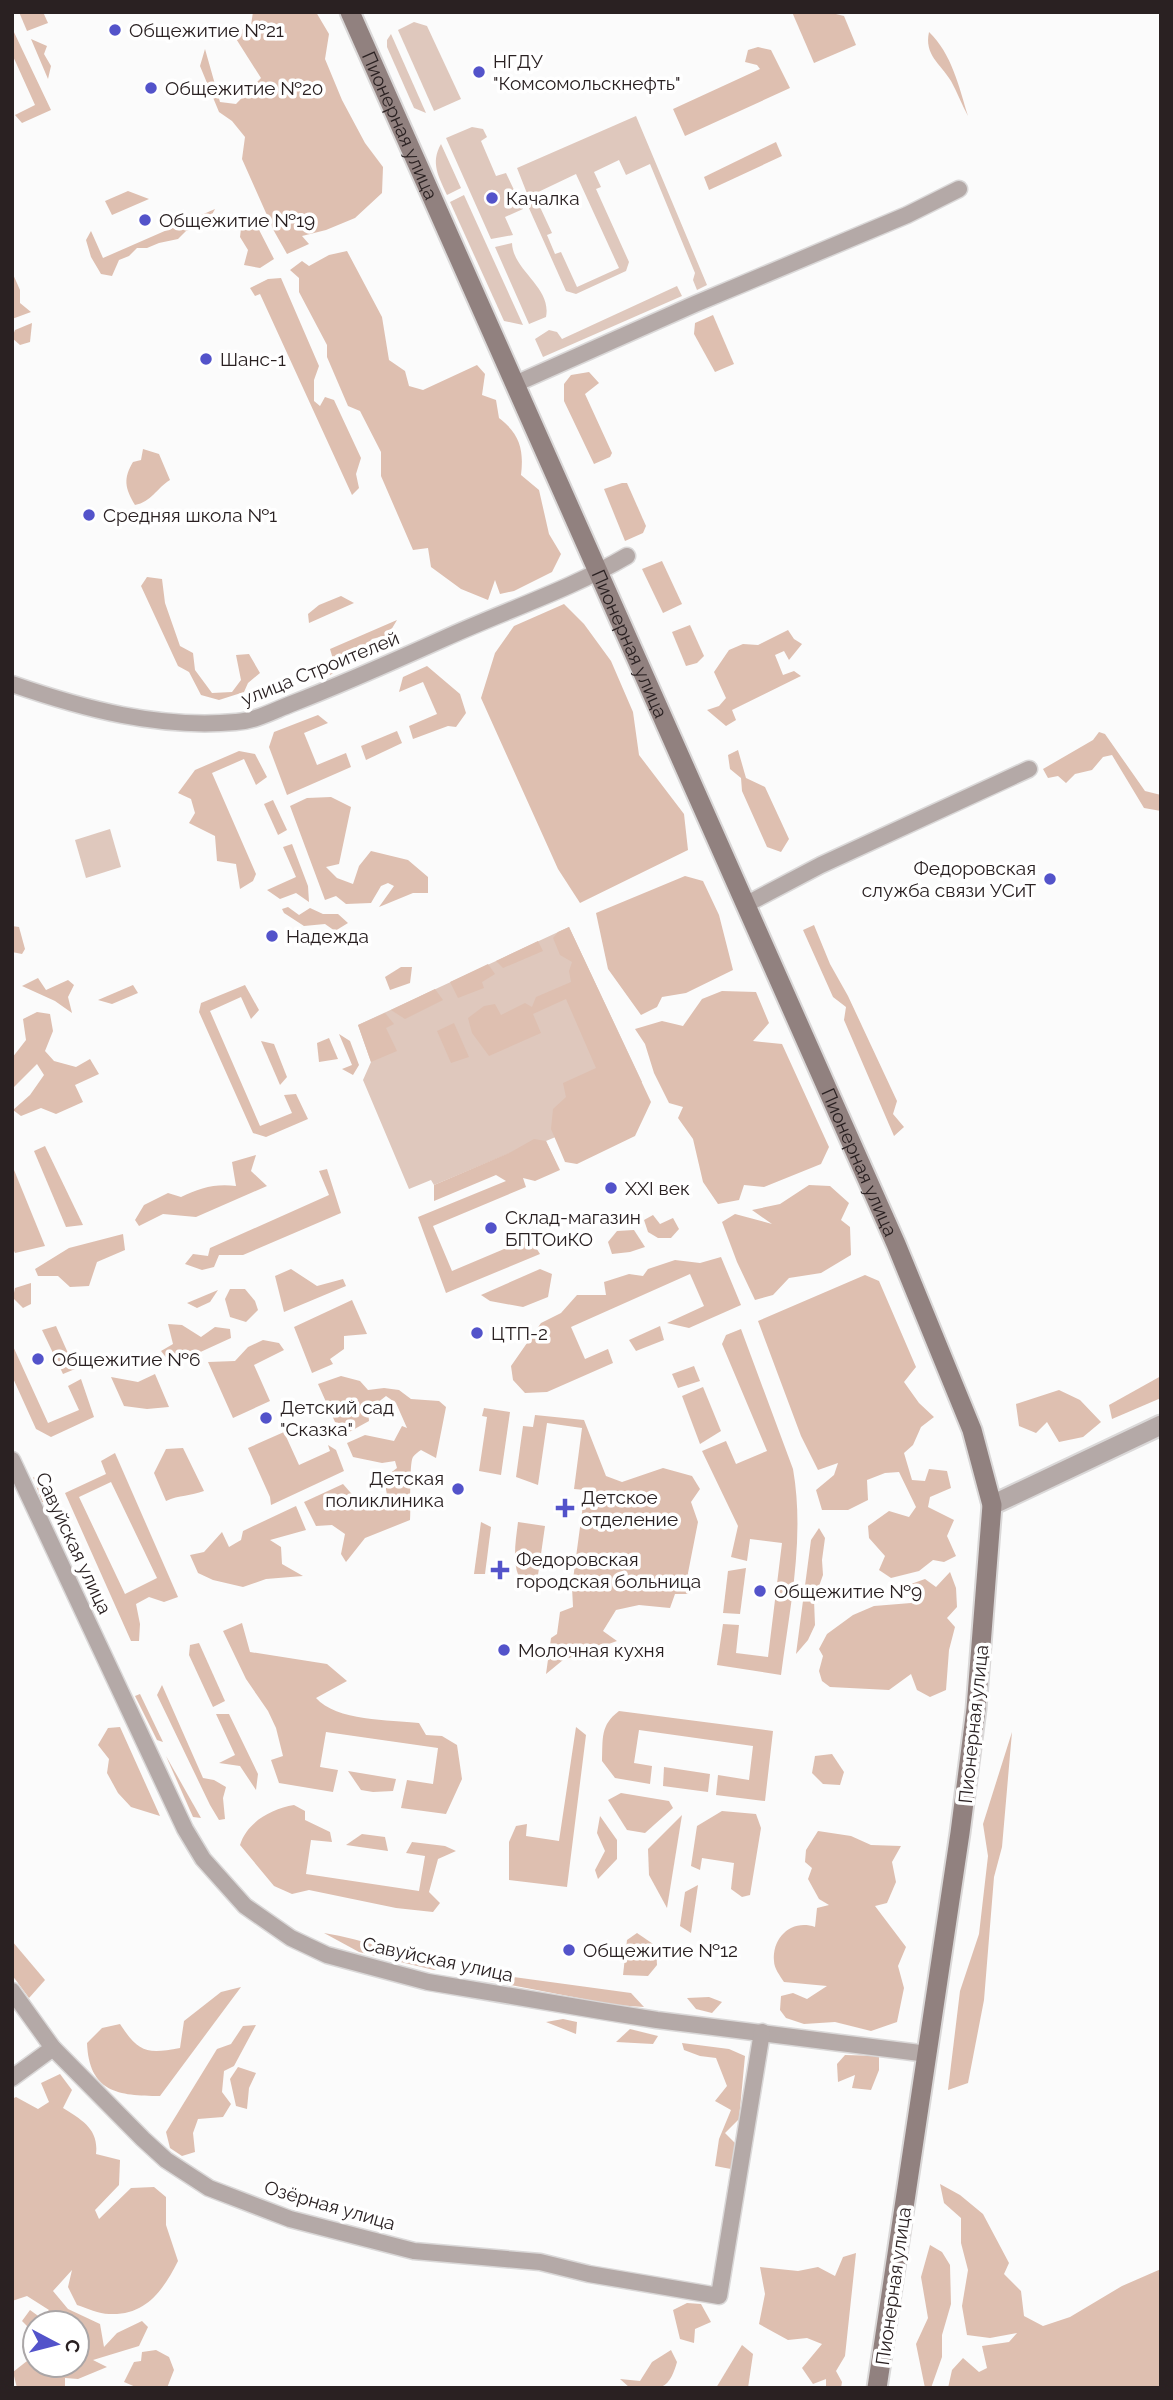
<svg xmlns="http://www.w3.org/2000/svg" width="1173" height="2400" viewBox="0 0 1173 2400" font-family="Raleway,sans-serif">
<rect width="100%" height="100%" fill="#fbfbfb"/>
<g fill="#dfc8bd" fill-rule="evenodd">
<path d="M414 22 427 26 461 99 434 111 398 30Z"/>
<path d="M391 34 426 113 414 108 387 47V40Z"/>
<path d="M636 116 707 285 697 290 693 280 695 273 650 164 626 175 619 160 594 172 601 187 596 189 629 262 626 271 576 294 566 291 528 206 530 201 517 168ZM576 174 619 268 577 287 561 252 555 254 547 235 552 233 534 194Z"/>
<path d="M472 127 483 129 487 137 481 141 496 176 506 173 523 209 505 217 513 235 491 239 446 138Z"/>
<path d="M441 144 461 188 447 195C439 177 430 163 441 144Z"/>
<path d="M464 195 523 325 504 321 450 202Z"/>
<path d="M512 243C513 271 552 287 546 317L529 324 495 247Z"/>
<path d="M677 286 682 296 543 357 535 339 549 330 557 332 562 339Z"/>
<path d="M110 829 121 867 86 878 75 840Z"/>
<path d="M569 927 642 1082 577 1128 546 1141 556 1163 510 1153 434 1185 431 1180 409 1189 363 1080 371 1062 358 1025Z"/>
</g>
<g fill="#debfb0" fill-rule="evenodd">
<path d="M19 12H43L48 23 27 31Z"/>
<path d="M253 12H316L329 34 325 59 342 100 365 143 383 167 382 193 355 218 326 230 302 236 309 244 287 254 274 231 242 159 245 137 232 121 219 112 200 66 205 49 220 102 236 104 261 78 233 34 251 25Z"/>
<path d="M792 12H828L844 16 856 45 814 63Z"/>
<path d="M12 28 51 110 22 123 15 115 35 105 12 54Z"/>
<path d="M929 32C952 54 959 87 968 116 962 105 957 92 951 81 940 63 924 55 929 32Z"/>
<path d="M31 39 47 46 44 54 51 66 48 79Z"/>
<path d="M758 47 771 50 790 88 685 136 673 109 760 69 757 65 745 62 748 50Z"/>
<path d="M776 142 782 156 709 190 704 177Z"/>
<path d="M128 191 149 199 112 215 105 201Z"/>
<path d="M215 209 207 224 186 231 178 239 159 243 147 248H137L129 256 119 260 112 276 101 274 91 257 86 240 91 231 103 258Z"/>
<path d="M252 216 274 259 260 268 244 265 248 250 240 237 242 220Z"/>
<path d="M347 251 382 317 389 360 405 371 409 386 423 390 477 365 485 374 482 395 496 400 499 418C520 434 524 450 521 475L539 490 549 534 561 554 552 572 514 591 500 594 495 580 488 600 461 589 431 567 428 548 413 550 381 476V452L360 411 348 406 327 357V345L299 292V278L290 270 302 261 309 266 329 255Z"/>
<path d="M12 272 20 290V303L31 312 12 319Z"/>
<path d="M281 278 319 366 314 380V401L320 406 325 397 334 400 361 458 356 474 359 488 352 495 260 294 255 296 250 288 268 279Z"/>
<path d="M713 315 734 364 715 372 694 334 695 323Z"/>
<path d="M32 323 30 342 20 345 12 338 15 330Z"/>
<path d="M589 372 599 383 585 394 612 453 610 457 594 464 564 401V384L571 375Z"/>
<path d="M143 449 159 454 170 480C157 488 151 502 135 505 125 488 123 479 133 462L141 460Z"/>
<path d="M622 483H627L646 526 643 533 625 541 604 489Z"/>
<path d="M662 561 682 604 663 613 642 569Z"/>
<path d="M147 577 162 579 165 603 180 646 193 653 195 670 212 693 232 692 241 680 236 655 249 654 260 673 248 683 244 692 219 700 201 695 189 672 178 666 141 586Z"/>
<path d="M341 596 354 603 309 623 308 614 319 605Z"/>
<path d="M564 604 584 624 611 661 633 712 639 755 684 814 688 850 580 903 558 869 481 698 495 653 514 626Z"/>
<path d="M397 620 388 635 372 639 350 663 330 675 324 670 333 659 330 649Z"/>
<path d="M690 625 704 656 697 663 686 666 672 632Z"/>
<path d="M788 630 794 639 802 644 789 660 784 651 775 655 783 675 794 671 801 676 732 710 736 720 726 726 707 710 719 706 726 698 714 672 729 650 743 644 758 645Z"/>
<path d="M427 666 460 694 466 713 456 727 448 726 413 739 409 726 437 714 423 682 399 692 403 677Z"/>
<path d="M318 715 328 723 304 733 317 765 346 753 351 767 287 795 269 747 274 732Z"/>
<path d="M397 731 402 743 366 760 361 746Z"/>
<path d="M1099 732 1105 734 1145 791 1161 795V811L1144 808 1112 755 1103 757 1092 770 1075 774 1066 783 1058 776 1048 778 1043 769 1093 740Z"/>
<path d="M738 750 746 778 765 787 789 839 781 852 767 847 742 791 741 778 730 769 728 755Z"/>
<path d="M239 751 255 754 267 777 256 785 244 759 212 773 256 874 253 881 240 889 236 864 217 861 215 836 189 823 195 813 191 799 178 793 195 770Z"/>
<path d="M331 797 351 807 339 864 326 867 337 878 353 884 359 866 371 851 408 860 428 877V893H413L379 907 394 886 388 883 381 886 371 903 346 904 336 896 325 900 290 806 307 798Z"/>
<path d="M273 800 287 830 278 835 264 804Z"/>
<path d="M292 844 308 886 309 902 296 893 280 899 267 890 296 877 283 847Z"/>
<path d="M685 876 703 881 719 915 733 970 686 993 662 997 657 1007 641 1015 608 969 596 913Z"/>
<path d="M288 907 299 915 310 908 323 914H338L348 923 335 931 325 924 304 926 284 913 282 909Z"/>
<path d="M814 925 830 964 848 996 897 1101 893 1114 904 1127 894 1136 844 1020 846 1007 833 997 803 930Z"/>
<path d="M12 926 19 927 25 949 22 954 12 952Z"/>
<path d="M569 927 651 1102 635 1136 577 1164 565 1162 551 1129 553 1109 566 1097 563 1083 596 1068 566 999 533 1014 541 1033 489 1056 472 1033 468 1018 484 1006 495 1004 501 1015 525 1003 532 1007 536 997 571 982 569 971 572 962 560 955 553 938 558 932Z"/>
<path d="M538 941 543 951 503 968 496 961Z"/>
<path d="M488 964 495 974 482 982 484 988 458 998 450 982Z"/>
<path d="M401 967H412L410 983 390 990 385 977Z"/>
<path d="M38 978 46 990 68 980 74 985 68 997 72 1013 55 1001 22 986Z"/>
<path d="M133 985 138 993 112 1004 98 1000Z"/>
<path d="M245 985 259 1010 251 1019 241 997 210 1011 260 1126 292 1113 284 1095 296 1094 308 1119 266 1137 253 1133 199 1012 201 1003Z"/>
<path d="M435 989 443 1000 405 1019 391 1010Z"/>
<path d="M722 991 756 992 769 1023 753 1041 782 1044 829 1147 821 1164 764 1187 744 1185 739 1200 718 1204 703 1182 693 1139 678 1118 683 1107 669 1103 654 1073 645 1044 635 1029 662 1021 683 1026 702 999Z"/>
<path d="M37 1012 50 1014 53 1031 45 1051 54 1061 76 1067 90 1059 99 1074 75 1085 83 1102 56 1114 41 1108 21 1116 13 1110 30 1095 44 1075 37 1064 12 1089V1058L26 1040 23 1019Z"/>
<path d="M385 1013 394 1024 386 1028 397 1051 371 1062 358 1025Z"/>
<path d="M454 1023 469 1057 451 1063 437 1031Z"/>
<path d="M339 1034 350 1041 359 1065 353 1075 342 1069 352 1065Z"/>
<path d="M329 1038 338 1059 319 1062 317 1043Z"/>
<path d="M261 1041 274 1044 287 1077 280 1085Z"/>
<path d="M534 1139 546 1141 560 1170 535 1181 523 1178 526 1187 433 1226 452 1271 530 1238 540 1254 446 1293 418 1217 506 1181 496 1175 434 1201V1185L511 1152Z"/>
<path d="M45 1146 83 1225 66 1227 34 1151Z"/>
<path d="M256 1155 251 1171 267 1186 196 1217 163 1214 139 1226 135 1220 144 1205 168 1193 181 1197C199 1188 216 1183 236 1186L232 1162Z"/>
<path d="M12 1165 45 1246 15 1253 12 1247Z"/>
<path d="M327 1169 341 1213 243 1255H219L214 1267 202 1270 185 1264 193 1254 208 1256 210 1248 329 1195 319 1171Z"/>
<path d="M809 1185 830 1186 849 1203 841 1220 850 1227 851 1255 821 1273 789 1278 773 1295 755 1300 737 1262 722 1222 735 1214 772 1224 752 1210 780 1204Z"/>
<path d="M653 1215 660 1224 673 1218 679 1229 671 1238H658L648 1232 644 1220Z"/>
<path d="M634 1230 645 1247 630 1252 612 1254 608 1242 617 1231Z"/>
<path d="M123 1234 125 1250 97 1262 89 1286 70 1287 58 1276H38L35 1269 69 1248Z"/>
<path d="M721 1257 741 1305 689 1328 667 1323 704 1306 690 1274 571 1327 585 1359 608 1349 613 1363 547 1392 525 1393 513 1380 511 1366 541 1323 561 1313 577 1295H606L604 1282 629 1274 643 1276 648 1269 675 1260 700 1263Z"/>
<path d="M291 1269 317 1286 343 1279 346 1286 284 1312 275 1276Z"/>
<path d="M540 1269 552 1274 548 1297 523 1307 490 1301 481 1295Z"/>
<path d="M865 1275 879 1281 916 1367 904 1382 919 1403 934 1417 921 1427 913 1445 904 1453 912 1480 925 1481 929 1469 947 1471 951 1488 930 1497 928 1507 954 1520 947 1536 956 1556 944 1562 933 1560 919 1571 891 1578 879 1570 885 1556 869 1538 868 1526 889 1511 909 1517 916 1507 899 1472 885 1473 867 1480 868 1500 848 1510H822L816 1490 834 1475 838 1463 818 1470 801 1436 758 1321Z"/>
<path d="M31 1283V1304L23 1308 13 1298 15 1288Z"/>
<path d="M230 1289H245L255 1301 258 1310 246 1322 230 1317 225 1299Z"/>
<path d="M218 1290 210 1302 197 1308 187 1303Z"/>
<path d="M352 1300 367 1334 344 1336V1349L330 1359 333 1364 312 1373 294 1327Z"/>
<path d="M168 1324 182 1325 201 1337 215 1327 230 1329 231 1338 172 1365 161 1351 173 1344Z"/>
<path d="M56 1326 75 1369 63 1374 42 1330Z"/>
<path d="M660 1326 664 1340 636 1351 629 1340Z"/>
<path d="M741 1329 793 1469C805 1537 790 1607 781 1675L717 1665 723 1624 739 1625 736 1653 768 1657 782 1543 750 1539 747 1561 731 1557 738 1526 702 1451 726 1441 736 1464 767 1451 722 1344 726 1335Z"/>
<path d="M263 1340 279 1343 284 1350 254 1365 270 1401 233 1418 208 1362 235 1361 248 1347Z"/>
<path d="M12 1344 48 1423 79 1410 68 1386 81 1379 94 1417 51 1437 36 1429 12 1376Z"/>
<path d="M694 1366 700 1381 678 1388 672 1374Z"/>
<path d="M155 1374 169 1407 147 1409 124 1406 111 1377 138 1382Z"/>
<path d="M341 1376 360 1381 368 1390 384 1388 399 1390 411 1399 439 1401 446 1407 436 1458 421 1450C418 1452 415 1454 413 1457 409 1463 411 1508 410 1520L365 1538 346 1562 341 1554 345 1534 332 1525 316 1526 304 1502 343 1484 357 1500 375 1504 387 1495 384 1478 397 1468 395 1461 382 1463 353 1457 347 1443 365 1435 394 1441 402 1426 407 1428 396 1403 386 1396 368 1410 369 1421 349 1432 335 1422 318 1384Z"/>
<path d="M1161 1376V1398L1112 1419 1109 1405Z"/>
<path d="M703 1387 721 1431 700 1444 682 1396Z"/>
<path d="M1059 1390 1080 1400 1101 1422 1083 1437 1059 1442 1047 1422 1036 1433 1019 1426 1016 1404Z"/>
<path d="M484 1408 510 1412 501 1475 479 1471 487 1417 482 1416Z"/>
<path d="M535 1415 584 1420 606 1476 622 1482 663 1468 692 1476 700 1489 691 1502 698 1522 688 1573 691 1594H675L670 1608 639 1605 616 1610 603 1631 617 1641 563 1660 546 1674 551 1638 557 1634 560 1612 573 1607 572 1587 585 1490 574 1489 582 1428 547 1423 538 1485 516 1477 523 1426 533 1427Z"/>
<path d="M284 1432 299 1465 330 1451 328 1445 336 1450 344 1471 271 1505 270 1497 248 1448Z"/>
<path d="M183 1448 204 1491C191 1496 179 1495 166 1501L154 1473 166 1449Z"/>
<path d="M115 1453 178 1597 164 1602 149 1597 136 1604 140 1624 139 1641H131L65 1493 106 1474 101 1461ZM111 1482 157 1578 125 1594 79 1497Z"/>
<path d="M33 1477 46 1483 57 1503 42 1502Z"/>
<path d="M296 1506 306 1530 270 1540 281 1547 282 1564 303 1576 266 1579 243 1587 213 1580 198 1573 190 1555 204 1552 222 1532 229 1547 241 1540 243 1531Z"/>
<path d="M481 1522 491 1527 485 1574H474Z"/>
<path d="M518 1522 545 1526 537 1582 543 1583 541 1592C507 1587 515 1547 518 1522Z"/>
<path d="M819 1528 825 1538 822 1560 823 1575 814 1600 815 1625 808 1640 796 1654 811 1540Z"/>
<path d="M746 1568 740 1614 723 1613 728 1571Z"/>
<path d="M950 1572 956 1588 957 1607 947 1618 955 1627 949 1650 946 1690 930 1697 917 1690 911 1674 889 1690 830 1687 822 1681 819 1671 823 1656 819 1649 827 1634 853 1615 874 1606 911 1603V1584L925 1579 936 1587Z"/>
<path d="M242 1623 250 1652 327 1664 347 1681 316 1698C336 1721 390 1720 419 1723L426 1735 442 1736 457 1745 462 1779 446 1814 401 1808 407 1780 433 1784 438 1748 326 1732 320 1767 338 1770 333 1792 279 1783 271 1760 283 1756 276 1728 268 1711 246 1679 223 1631Z"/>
<path d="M199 1643 225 1701 213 1707 189 1655 190 1645Z"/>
<path d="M162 1685 203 1778 214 1780 226 1787 223 1798 225 1819 219 1820 210 1805 157 1695Z"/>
<path d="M140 1694 163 1742 157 1740 135 1696Z"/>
<path d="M619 1711 773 1731 765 1801 716 1795 718 1775 749 1780 753 1746 639 1730 634 1763 652 1766 650 1784 615 1778 602 1761C603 1739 600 1725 619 1711Z"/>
<path d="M216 1714H229L258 1774 256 1790 240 1766 219 1763 235 1755Z"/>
<path d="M120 1727 160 1816 131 1807 118 1793 107 1773 109 1759 98 1745 108 1728Z"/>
<path d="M576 1727 586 1735 567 1887 509 1880V1842L516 1826 527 1824 526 1836 559 1841Z"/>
<path d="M1012 1732 1002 1847 994 1877 984 2000 968 2083 948 2090 960 1991 979 1934 988 1856 983 1824Z"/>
<path d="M832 1754 844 1772 840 1785 823 1784 812 1773 815 1756Z"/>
<path d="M166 1756 201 1818 193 1817Z"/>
<path d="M664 1767 710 1774 708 1792 663 1786Z"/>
<path d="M348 1771 396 1779 393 1791 373 1792 361 1790Z"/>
<path d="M621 1793 669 1801 673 1808 645 1833 627 1830 608 1800Z"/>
<path d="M294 1805 305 1811V1820L330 1832 332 1842 311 1840 306 1874 419 1891 425 1856 406 1853 412 1842 445 1846 456 1851 438 1859 429 1892 440 1903 433 1912 396 1908 309 1890 292 1894 274 1886 240 1845C247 1822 271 1809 294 1805Z"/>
<path d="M722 1811 756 1814 761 1828 750 1895 742 1897 731 1889 734 1863 702 1858 700 1870 691 1866 697 1826Z"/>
<path d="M682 1815 667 1908 649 1875 648 1849Z"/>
<path d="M600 1816 617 1840V1859L598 1879 595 1870 605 1851 597 1833Z"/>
<path d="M818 1831 851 1836 871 1845 901 1846 892 1862 896 1882 887 1903 875 1906 906 1947 898 1966 904 1988 897 2022 871 2031 835 2022 804 2024 786 2018 780 2010 781 1996 793 1993 807 1999 827 1986 784 1982C780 1976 774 1968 774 1961 772 1937 792 1919 815 1927L817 1908 829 1905 819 1899 808 1879 812 1868 805 1862 806 1850Z"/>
<path d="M362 1834 385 1837 388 1851 346 1845Z"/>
<path d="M698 1885 691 1933 680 1926 685 1892Z"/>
<path d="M324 1933C364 1939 403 1955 442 1966L434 1970 359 1952Z"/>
<path d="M637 1933 656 1946 657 1965 648 1976 623 1975 627 1940Z"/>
<path d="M12 1941 45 1980 29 1998 12 1975Z"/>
<path d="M506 1976 631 1993 644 2007 615 2005 490 1981Z"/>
<path d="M241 1987 160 2096C118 2096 89 2092 87 2043L102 2028 120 2024C139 2053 147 2054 180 2048L184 2021 221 1992Z"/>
<path d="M709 1997 722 2002 712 2013 696 2009 687 1998Z"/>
<path d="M563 2019 577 2022 576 2034 546 2022Z"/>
<path d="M256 2025 234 2066 224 2071 222 2092 231 2104 223 2117 198 2119 193 2133 195 2152 182 2156 170 2148 166 2132 217 2049 231 2044 243 2026Z"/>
<path d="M630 2029 658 2036 653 2044 616 2042Z"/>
<path d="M682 2043 729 2049 745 2056 739 2119 725 2133 735 2143 731 2169 715 2166 719 2139 731 2110 715 2101 727 2086 716 2058 700 2056 684 2050Z"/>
<path d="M845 2055 879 2056V2070L871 2090 852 2088 855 2075 838 2082 837 2064Z"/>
<path d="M238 2067 256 2073 249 2088 247 2109 236 2106 230 2079Z"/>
<path d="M60 2074 72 2090 63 2108C82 2120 99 2129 96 2154L120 2160 119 2185 95 2210 99 2219 131 2188 154 2187 166 2197V2225L178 2261C163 2291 145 2316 109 2314 99 2314 87 2308 77 2305L68 2287 72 2270 53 2291 68 2309 100 2324 104 2347 117 2333 142 2321 148 2327 139 2346 93 2360 107 2367 78 2379 65 2378V2388H17L13 2372 27 2361 47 2371 58 2365H77V2323H35V2348L32 2347 30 2329 22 2321 30 2310 41 2318 49 2310 27 2296 12 2301V2099L16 2097 38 2109 49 2102 41 2083Z"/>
<path d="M940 2184 960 2195 983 2214 1009 2263 1004 2274 1021 2291 1024 2316 1043 2326 1070 2317 1122 2286 1161 2269V2388H948L952 2370 963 2358 979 2372 987 2368 982 2346 1009 2342 1017 2333 990 2338 967 2335 962 2306 968 2270 961 2243V2218L944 2203Z"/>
<path d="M930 2245 942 2252 950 2265 951 2304 942 2335V2357L931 2388H925L916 2344 928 2318 921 2277Z"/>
<path d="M856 2253 845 2356 836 2371 842 2382 841 2388H826V2379L813 2384 802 2368 822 2344 807 2338 788 2340 759 2324 765 2294 760 2267 798 2271 818 2267 835 2276 843 2257Z"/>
<path d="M687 2303 701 2304 711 2322 695 2329 694 2343 680 2339 673 2310Z"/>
<path d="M742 2345 753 2354 748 2388H716Z"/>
<path d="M156 2350 169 2357 174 2370 167 2388H138L124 2382 134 2362 141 2361 142 2352Z"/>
<path d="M671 2350 677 2362C668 2394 658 2388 630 2388L620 2379 640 2381 652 2362Z"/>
</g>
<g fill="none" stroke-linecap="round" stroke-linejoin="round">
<g stroke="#dad8d8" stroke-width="19">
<g id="minor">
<path d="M515 384 695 304 907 215 959 189"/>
<path d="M12 684C84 709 159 729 236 722 255 721 273 711 291 704 343 684 392 662 443 639 504 611 569 590 627 556"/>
<path d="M745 905 821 865 1029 769"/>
<path d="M12 1460 185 1829 203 1859 245 1906 291 1938 327 1955 428 1982 601 2011 657 2020 928 2054"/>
<path d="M12 1991 53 2048 143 2139 166 2160 209 2188 290 2219 414 2251 540 2262 589 2274 719 2296 762 2032"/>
<path d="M12 2078 53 2048"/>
</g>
</g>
<g stroke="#dad8d8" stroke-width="23">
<path id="tertiary" d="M992 1505 1161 1425"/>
</g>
<g stroke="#dad8d8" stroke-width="23">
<g id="secondary">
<path id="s1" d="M350 12 896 1244 972 1430 992 1505 976 1709 960 1833 877 2388"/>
</g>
</g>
<use href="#minor" stroke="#b4a9a7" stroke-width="16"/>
<use href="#tertiary" stroke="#b4a9a7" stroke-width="19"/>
<use href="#secondary" stroke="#91817f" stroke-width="19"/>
</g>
<g fill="#5353ca" stroke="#fff" stroke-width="2.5">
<circle cx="115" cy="30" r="7"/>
<circle cx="479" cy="72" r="7"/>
<circle cx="151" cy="88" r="7"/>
<circle cx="492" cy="198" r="7"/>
<circle cx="145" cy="220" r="7"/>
<circle cx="206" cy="359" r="7"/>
<circle cx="89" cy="515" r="7"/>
<circle cx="1050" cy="879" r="7"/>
<circle cx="272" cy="936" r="7"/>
<circle cx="611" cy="1188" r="7"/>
<circle cx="491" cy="1228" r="7"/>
<circle cx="477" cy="1333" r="7"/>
<circle cx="38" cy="1359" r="7"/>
<circle cx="266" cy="1418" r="7"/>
<circle cx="458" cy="1489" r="7"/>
<path d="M561.5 1497.5h7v7h7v7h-7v7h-7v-7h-7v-7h7z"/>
<path d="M496.5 1559.5h7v7h7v7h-7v7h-7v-7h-7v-7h7z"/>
<circle cx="760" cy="1591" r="7"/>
<circle cx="504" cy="1650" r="7"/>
<circle cx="569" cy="1950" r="7"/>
</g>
<g text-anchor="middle" stroke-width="7" stroke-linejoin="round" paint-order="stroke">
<g font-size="19" fill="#2a2122" stroke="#fff" text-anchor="start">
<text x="129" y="37">Общежитие №21</text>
<text x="493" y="68">НГДУ<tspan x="493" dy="22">"Комсомольскнефть"</tspan></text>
<text x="165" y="95">Общежитие №20</text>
<text x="506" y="205">Качалка</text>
<text x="159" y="227">Общежитие №19</text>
<text x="220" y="366">Шанс-1</text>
<text x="103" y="522">Средняя школа №1</text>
<text x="1036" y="875" text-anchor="end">Федоровская<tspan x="1036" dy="22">служба связи УСиТ</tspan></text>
<text x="286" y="943">Надежда</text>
<text x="625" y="1195">XXI век</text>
<text x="505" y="1224">Склад-магазин<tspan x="505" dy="22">БПТОиКО</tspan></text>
<text x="491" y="1340">ЦТП-2</text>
<text x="52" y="1366">Общежитие №6</text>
<text x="280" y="1414">Детский сад<tspan x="280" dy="22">"Сказка"</tspan></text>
<text x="444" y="1485" text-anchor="end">Детская<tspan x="444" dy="22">поликлиника</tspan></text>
<text x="581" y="1504">Детское<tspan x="581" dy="22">отделение</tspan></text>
<text x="516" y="1566">Федоровская<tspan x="516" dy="22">городская больница</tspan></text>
<text x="774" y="1598">Общежитие №9</text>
<text x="518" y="1657">Молочная кухня</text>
<text x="583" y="1957">Общежитие №12</text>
</g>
<g font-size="19" fill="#2a2122" stroke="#fff">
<text dy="7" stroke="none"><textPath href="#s1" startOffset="124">Пионерная улица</textPath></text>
<text dy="7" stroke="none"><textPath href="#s1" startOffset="691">Пионерная улица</textPath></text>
<text transform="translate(320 668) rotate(-22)" y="7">улица Строителей</text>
<text dy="7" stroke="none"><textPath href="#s1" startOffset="1258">Пионерная улица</textPath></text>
<text transform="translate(74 1543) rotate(65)" y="7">Савуйская улица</text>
<text transform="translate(973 1724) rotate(-84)" y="7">Пионерная улица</text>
<text transform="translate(438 1959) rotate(12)" y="7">Савуйская улица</text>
<text transform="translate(330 2205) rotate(16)" y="7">Озёрная улица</text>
<text transform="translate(893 2286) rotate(-82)" y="7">Пионерная улица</text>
</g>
</g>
<rect width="1173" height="2400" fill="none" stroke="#2a2122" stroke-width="28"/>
<g transform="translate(56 2344) rotate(97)"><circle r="33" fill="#ffffff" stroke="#aaa6a7" stroke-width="2"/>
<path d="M0-5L12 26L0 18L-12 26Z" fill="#5353ca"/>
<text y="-10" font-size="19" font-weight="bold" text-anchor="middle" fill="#2a2122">С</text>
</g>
</svg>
